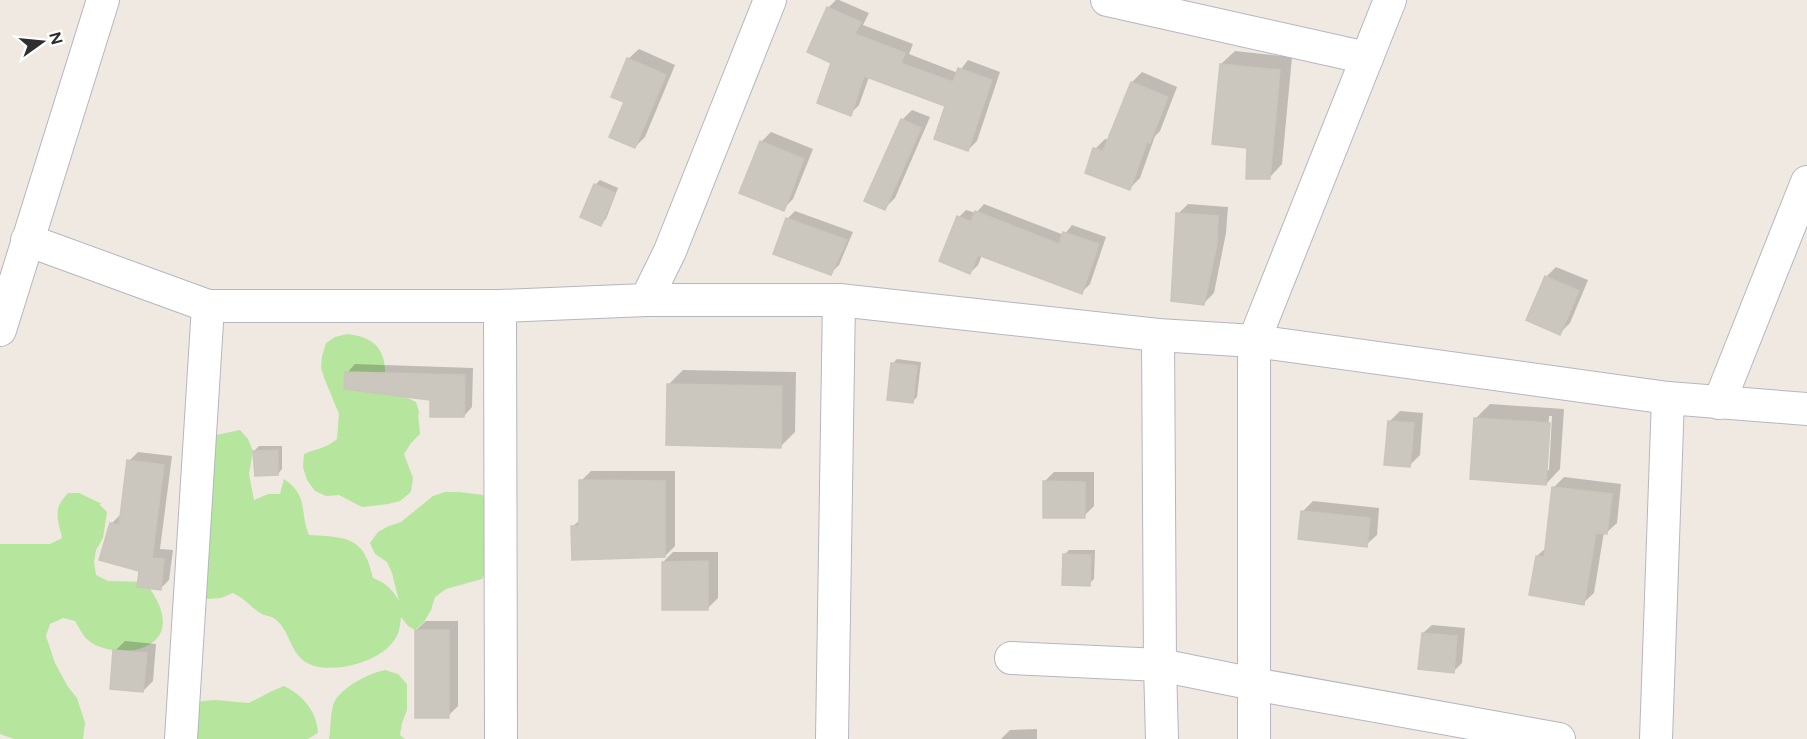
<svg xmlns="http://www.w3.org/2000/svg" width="1807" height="739" viewBox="0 0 1807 739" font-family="Figtree,sans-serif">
<rect width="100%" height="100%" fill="#efe9e1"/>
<g fill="#b6e59e">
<path d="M347 334C376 337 387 351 385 380L404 396 416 402 420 415 418 413 420 434 411 443 404 454 413 478 411 492 400 501 388 504 362 507 339 495 326 496 315 491 307 480 303 467 304 454C318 448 325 449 337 439L339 414 325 380 321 368 322 356 326 343 335 337Z"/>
<path d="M240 430 248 439 253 451 249 474 254 500 268 494H280L284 479C309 496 299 510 309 535 330 537 354 534 365 555 369 562 371 571 373 578 386 583 392 589 399 601L392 573 387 562 375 554 370 543 378 532 389 526 401 522 433 496 445 492H459L483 495 485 502 488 567 482 579 446 589 435 597 431 610 424 622 415 630 408 626 401 617C400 625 400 632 395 639 381 663 326 677 304 661 290 651 289 629 275 619 272 616 266 616 262 614 251 608 246 599 233 593L221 598 208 599 189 584 205 529 211 518 209 506 216 435Z"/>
<path d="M68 493H79L102 504H99L107 512 103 538 96 550 94 562 96 575 108 581 145 582C155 595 169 617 160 634 148 656 105 655 88 640 82 635 79 627 75 621L63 618 50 624 46 636 55 663 68 687 77 698 85 723 83 739H14L0 734V544H50L62 538C58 518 52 510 68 493Z"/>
<path d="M385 670 398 674 407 684V710L402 723 400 735 405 739H329C331 728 330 717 333 706 337 689 369 673 385 670Z"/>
<path d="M284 686C303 695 317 712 318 733L308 739H178L192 705 203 701 215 700 249 703 272 691Z"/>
</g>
<g fill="#0003" fill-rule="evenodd">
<path d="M836 0H839L869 13 863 25 913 44 909 54 958 73 968 60 1000 72 977 141 968 150 947 105 869 77 859 105 850 114 833 62 828 8Z"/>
<path d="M639 49 675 65 645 137 635 147 626 101 628 59Z"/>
<path d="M1235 51 1292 57 1282 164 1269 178 1248 146 1221 64Z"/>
<path d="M1142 72 1177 87 1160 131 1155 136 1140 178 1130 188 1095 149 1105 139 1109 140 1132 82Z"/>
<path d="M912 110 930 117 895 198 885 208 902 120Z"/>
<path d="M771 132 813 149 793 199 783 209 761 142Z"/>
<path d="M600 180 618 188 606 219 601 224 595 185Z"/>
<path d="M984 204 1064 235 1072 225 1106 237 1090 284 1082 292 982 255 978 265 970 273 959 217 966 210 976 213Z"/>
<path d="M1188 204 1228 207 1226 233 1214 293 1204 303 1178 214Z"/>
<path d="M795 211 853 232 839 265 831 273 787 219Z"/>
<path d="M1556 267 1588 280 1570 323 1560 333 1546 277Z"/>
<path d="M897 359 921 362 917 397 912 402 892 364Z"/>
<path d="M355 364 473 368 472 407 464 416 431 399 347 373Z"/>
<path d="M683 370 796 372 795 432 781 446 668 385Z"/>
<path d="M1490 404 1564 409 1560 469 1546 484 1475 419ZM1549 416H1552L1549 470H1546Z"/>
<path d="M1400 411 1423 413 1420 455 1410 465 1390 421Z"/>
<path d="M259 446H282V469L278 474 254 451Z"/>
<path d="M138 452 172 456 160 549 173 550 169 580 160 589 141 570 111 524 120 515 129 461Z"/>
<path d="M591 471H675V546L665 556 572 527 581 519V481Z"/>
<path d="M1054 472H1094V506L1084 516 1044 482Z"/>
<path d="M1564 477 1621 484 1617 523 1606 533 1604 532 1594 593 1583 603 1537 556 1547 547 1554 487Z"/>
<path d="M1313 501 1379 508 1377 535 1366 545 1303 511Z"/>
<path d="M1069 550H1095L1094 579 1089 584 1064 555Z"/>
<path d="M673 552H718V598L708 608 663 562Z"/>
<path d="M426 621H458V706L448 716 416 630Z"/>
<path d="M1432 625 1465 628 1462 663 1453 672 1423 633Z"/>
<path d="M125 641 156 644 153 681 143 691 115 651Z"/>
<path d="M1037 729V739H1001L1010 730Z"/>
</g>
<g fill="#cbc7bf" stroke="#cbc5ba" stroke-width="1.5">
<path d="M827 7 861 22 855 34 905 53 901 63 953 82 958 68 992 80 968 151 934 139 945 106 864 76 851 116 817 103 831 63 807 52Z"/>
<path d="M627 58 666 75 635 148 609 137 624 102 611 97Z"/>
<path d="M1220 64 1280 70 1270 179H1246L1247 148 1212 144Z"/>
<path d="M1131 82 1168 97 1150 143 1147 142 1130 190 1085 173 1093 148 1103 151Z"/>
<path d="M901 119 921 128 885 210 864 201Z"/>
<path d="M760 141 804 159 784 211 739 193Z"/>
<path d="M594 184 615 193 601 226 580 217Z"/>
<path d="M975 211 1059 244 1063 232 1099 244 1082 294 978 255 970 274 939 261 957 216 971 222Z"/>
<path d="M1176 213 1218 216 1217 244 1204 305 1171 301Z"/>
<path d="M786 218 847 240 831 275 773 254Z"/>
<path d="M1545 276 1579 291 1560 335 1526 320Z"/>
<path d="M891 363 917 366 913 403 887 400Z"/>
<path d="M345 372 465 375 464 417H430V400L344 389Z"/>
<path d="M667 384 782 386 781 448 666 445Z"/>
<path d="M1474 418 1550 423 1546 485 1470 479Z"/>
<path d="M1388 421 1414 423 1410 467 1384 465Z"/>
<path d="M278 450V475L255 476 253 451Z"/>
<path d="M127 460 164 465 152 558 164 559 161 590 137 587 139 571 99 560 110 523 119 525Z"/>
<path d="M579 480 665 481V557L572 560 571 526H579Z"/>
<path d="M1043 481 1085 482V518H1043Z"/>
<path d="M1552 487 1612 494 1607 534 1596 533 1584 605 1529 595 1536 556 1544 557Z"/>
<path d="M1301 511 1370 518 1367 547 1298 539Z"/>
<path d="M1063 554 1091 555 1090 586 1062 585Z"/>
<path d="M708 561V610H662V562Z"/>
<rect x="415" y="630" width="34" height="88"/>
<path d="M1422 633 1457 636 1454 673 1418 669Z"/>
<path d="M113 650 147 653 143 692 110 689Z"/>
</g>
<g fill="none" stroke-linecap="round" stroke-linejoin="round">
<g stroke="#b4b7c1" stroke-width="34">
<g id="street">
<path d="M1107 0 1367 58"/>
<path d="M27 240 208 306H500L646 300H839L1158 335 1254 341 1668 398 1807 409"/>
<path d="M646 300 670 251 770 0"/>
<path d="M500 306 501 739"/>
<path d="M0 330 103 0"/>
<path d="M1158 335 1160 665 1162 739"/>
<path d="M1719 403 1807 182"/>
<path d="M1011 658 1160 665 1254 684 1559 739"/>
<path d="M181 739 208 306"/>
<path d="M832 739 839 300"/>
<path d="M1254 739V341L1390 0"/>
<path d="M1656 739 1668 398"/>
</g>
</g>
<use href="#street" stroke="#fff" stroke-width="32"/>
</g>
<g transform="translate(42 42) rotate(75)" stroke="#ffffff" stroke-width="4.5" paint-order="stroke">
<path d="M0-4.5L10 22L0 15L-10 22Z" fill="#2e2e2e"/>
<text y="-9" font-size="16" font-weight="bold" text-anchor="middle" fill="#2e2e2e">N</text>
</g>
</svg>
